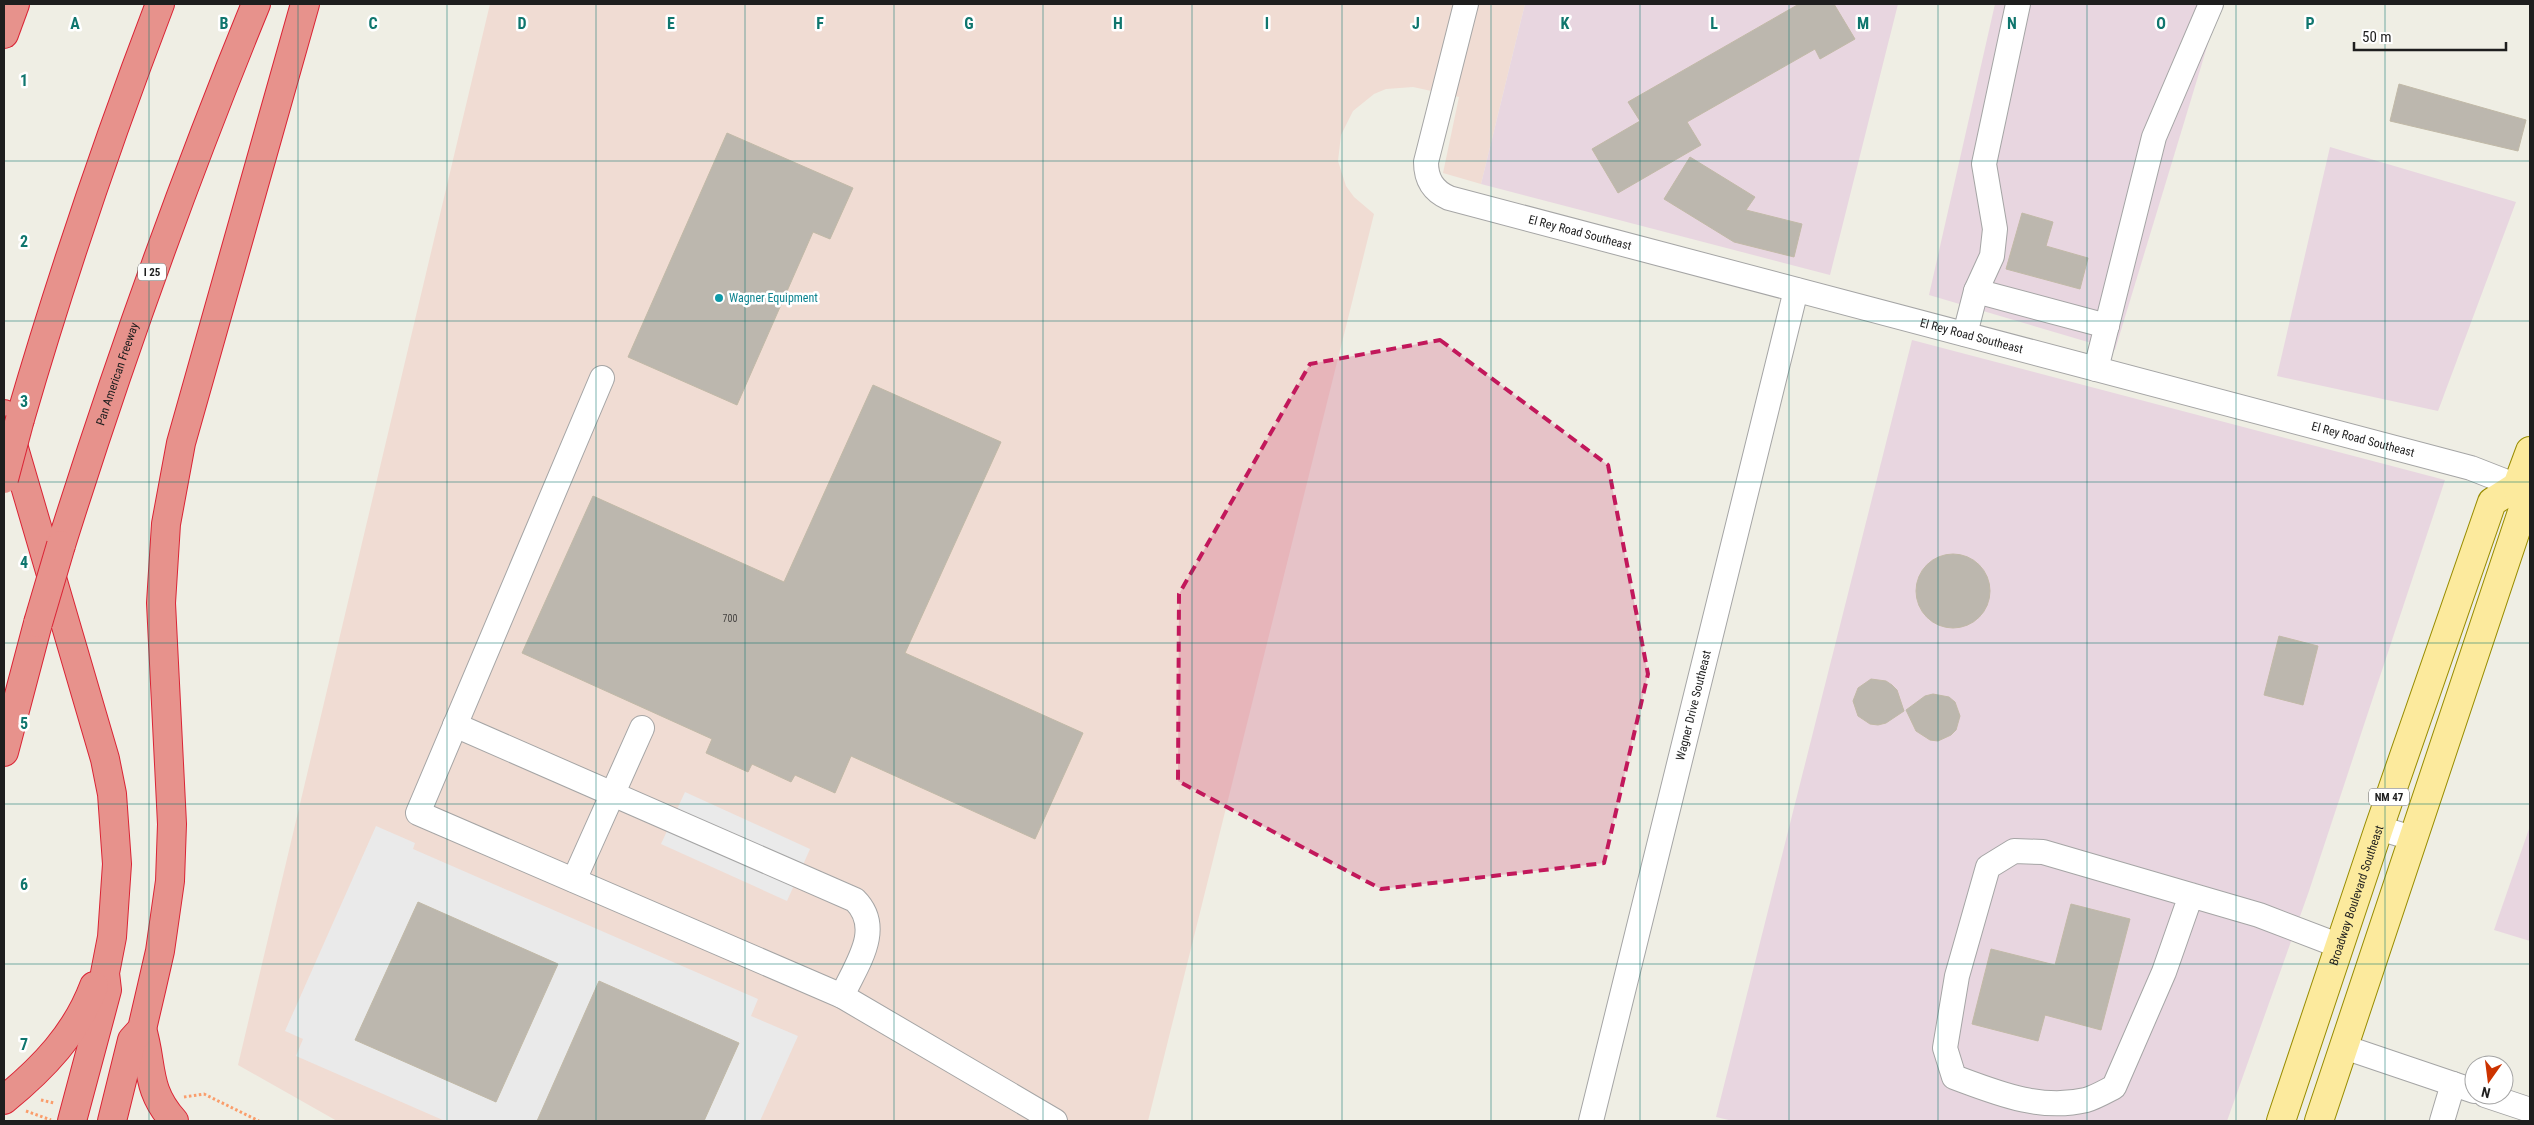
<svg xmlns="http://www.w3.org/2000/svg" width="2534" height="1125" viewBox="0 0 2534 1125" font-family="'Roboto Condensed',sans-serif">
<rect width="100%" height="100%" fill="#efeee4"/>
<path fill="#f0dcd3" d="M490 4H1525L1481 184 1443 173 1459 97 1413 87 1386 89 1374 94 1353 111 1341 135 1338 161 1346 186 1354 197 1374 214 1148 1121H337L238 1065Z"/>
<g fill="#e8d6e0">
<path d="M1525 4H1898L1830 275 1481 184Z"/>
<path d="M1995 4H2220L2115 350 1929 295Z"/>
<path d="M2330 147 2516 202 2438 411 2277 376Z"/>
<path d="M1912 340 2445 480 2309 891 2227 1121H1733L1716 1117Z"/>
<path d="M2530 826V941L2494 930Z"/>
</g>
<g fill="#eaeaea">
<path d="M685 792 810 849 787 901 661 844Z"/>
<path d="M376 826 415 843 413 849 758 999 751 1016 798 1036 760 1121H445L296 1056 303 1039 285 1031Z"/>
</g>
<g fill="#bcb7ae" stroke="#c1b9a7">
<path d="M1799 4H1834L1855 39 1820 59 1815 49 1687 122 1701 145 1618 193 1592 149 1640 121 1628 102Z"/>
<path d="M2399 84 2526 120 2518 151 2390 121Z"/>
<path d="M727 133 853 188 830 239 813 232 737 405 628 357Z"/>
<path d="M1690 157 1755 197 1746 210 1802 224 1794 257 1734 242 1664 199Z"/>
<path d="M2022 213 2053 222 2046 246 2088 258 2080 289 2006 269Z"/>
<path d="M873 385 1001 442 905 653 1083 733 1035 839 851 756 835 793 795 775 791 782 752 764 748 772 706 753 712 739 522 653 593 496 784 582Z"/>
<circle cx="1953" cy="591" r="37"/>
<path d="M2279 636 2318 646 2303 705 2264 695Z"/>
<path d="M1871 679 1886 681 1892 685 1897 690 1904 711 1886 723 1878 725 1870 724 1858 716 1853 701 1858 688Z"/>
<path d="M1933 694 1949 697 1955 702 1960 716 1956 730 1951 735 1938 741 1930 740 1916 731 1906 710 1925 696Z"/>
<path d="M418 902 558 964 496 1102 355 1040Z"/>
<path d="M2071 904 2130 919 2101 1030 2045 1015 2038 1041 1972 1024 1991 949 2055 965Z"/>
<path d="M599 981 739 1043 704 1121H537Z"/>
</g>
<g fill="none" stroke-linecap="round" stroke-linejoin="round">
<g stroke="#a5a5a5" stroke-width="26">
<g id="minor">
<path id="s1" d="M1466 4 1426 162C1426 179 1433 191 1449 198L2471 468 2517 486"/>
<path d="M1976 291 1992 256 1995 229 1984 164 2018 4"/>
<path d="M1965 334 1976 291 2107 326"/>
<path d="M2096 369 2154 137 2211 4"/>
<path d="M602 378 418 813 842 996 1055 1121"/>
<path d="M455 725 855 900C884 929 856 965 842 996"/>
<path d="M2379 828 2412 838"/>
<path d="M574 880 642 728"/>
<path d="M2191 895 2164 972 2114 1087C2106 1091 2096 1097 2086 1100 2040 1111 1997 1093 1954 1077L1945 1048 1957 976 1988 867 2014 851 2043 852 2259 915 2340 946"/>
<path d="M2344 1047 2474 1091"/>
<path d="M2485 1095 2530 1110"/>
<path id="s2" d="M1591 1121 1796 290"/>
<path d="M2442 1121 2453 1084"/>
</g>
</g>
<g stroke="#988c00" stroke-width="30">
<g id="major">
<path id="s3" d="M2281 1121 2379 828 2492 502 2517 486"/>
<path d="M2319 1121 2523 509 2517 486 2530 451"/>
</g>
</g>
<g stroke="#da2435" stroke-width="30">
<g id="highway">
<path d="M4 34 15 4"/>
<path d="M4 414 105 759 112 794 117 864 112 937 105 973 107 990 72 1121"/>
<path d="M20 419C61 278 108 140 160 4"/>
<path id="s4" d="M61 545C119 361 183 182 256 4"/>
<path d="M4 752 38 623"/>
<path d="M142 1029C153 1065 145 1089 174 1121"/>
<path d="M4 1100C43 1068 76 1034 94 986"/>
<path d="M112 1121 132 1040 142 1029 152 986 160 951 170 881 172 824 161 603 166 524 181 443 305 4"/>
</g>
</g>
<g stroke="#fa9d6b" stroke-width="3" stroke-dasharray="2.5 2.5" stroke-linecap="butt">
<path d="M184 1097 204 1094 259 1121"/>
<path d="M41 1100 54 1103"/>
<path d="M26 1111 51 1120"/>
</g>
<use href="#minor" stroke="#fff" stroke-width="24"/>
<use href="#major" stroke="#fcea9d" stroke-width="28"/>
<use href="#highway" stroke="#e7928c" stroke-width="28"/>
<g stroke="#da2435" stroke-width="30" stroke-linecap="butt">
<g id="highway-bridge">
<path d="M4 479 20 419"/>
<path d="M38 623 61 545"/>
</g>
</g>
<use href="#highway-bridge" stroke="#e7928c" stroke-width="28"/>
</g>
<path fill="#c2185b" fill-opacity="0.2" stroke="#c2185b" stroke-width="4" stroke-dasharray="10 6" stroke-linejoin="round" d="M1440 340 1608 465 1648 674 1604 863 1381 889 1178 781 1179 594 1310 364Z"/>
<path fill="none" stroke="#0f766e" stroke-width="1" stroke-opacity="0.55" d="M149 4V1121M298 4V1121M447 4V1121M596 4V1121M745 4V1121M894 4V1121M1043 4V1121M1192 4V1121M1342 4V1121M1491 4V1121M1640 4V1121M1789 4V1121M1938 4V1121M2087 4V1121M2236 4V1121M2385 4V1121M4 161H2530M4 321H2530M4 482H2530M4 643H2530M4 804H2530M4 964H2530"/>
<circle fill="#0f9aa8" stroke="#fff" stroke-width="2" cx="719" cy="298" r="5"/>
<g text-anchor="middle" stroke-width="5" stroke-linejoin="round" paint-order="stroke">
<g font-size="10" fill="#464442">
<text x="730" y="622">700</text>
</g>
<g fill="#fff" stroke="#626262" stroke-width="1">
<rect x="138" y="263.5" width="28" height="17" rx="4"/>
<rect x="2369" y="788.5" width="40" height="17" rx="4"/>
</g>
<g font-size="11" font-weight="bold" fill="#1e1e1e">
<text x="152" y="276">I 25</text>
<text x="2389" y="801">NM 47</text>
</g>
<g font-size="12" fill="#1e1e1e" stroke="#fff">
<text dy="4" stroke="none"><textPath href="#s1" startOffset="344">El Rey Road Southeast</textPath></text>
<text dy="4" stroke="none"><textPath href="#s1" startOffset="749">El Rey Road Southeast</textPath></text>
<text dy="4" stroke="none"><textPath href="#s4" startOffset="180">Pan American Freeway</textPath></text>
<text dy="4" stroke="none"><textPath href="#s1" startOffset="1154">El Rey Road Southeast</textPath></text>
<text dy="4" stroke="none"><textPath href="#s2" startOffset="428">Wagner Drive Southeast</textPath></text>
<text dy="4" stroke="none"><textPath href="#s3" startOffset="238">Broadway Boulevard Southeast</textPath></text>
</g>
<g font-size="12" fill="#0d838f" stroke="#fff" text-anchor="start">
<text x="729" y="302">Wagner Equipment</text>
</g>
</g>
<g font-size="16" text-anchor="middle" font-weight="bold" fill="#0f766e" stroke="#fff" stroke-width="5" stroke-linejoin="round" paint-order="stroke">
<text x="75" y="29">A</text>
<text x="224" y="29">B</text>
<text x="373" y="29">C</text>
<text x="522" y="29">D</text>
<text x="671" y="29">E</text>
<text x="820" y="29">F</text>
<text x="969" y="29">G</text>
<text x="1118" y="29">H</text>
<text x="1267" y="29">I</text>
<text x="1416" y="29">J</text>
<text x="1565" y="29">K</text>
<text x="1714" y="29">L</text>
<text x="1863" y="29">M</text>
<text x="2012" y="29">N</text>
<text x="2161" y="29">O</text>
<text x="2310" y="29">P</text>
<text x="24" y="86">1</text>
<text x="24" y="247">2</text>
<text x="24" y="407">3</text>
<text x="24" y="568">4</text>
<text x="24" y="729">5</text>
<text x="24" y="890">6</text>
<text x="24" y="1050">7</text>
</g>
<rect width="2534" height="1125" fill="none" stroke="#1e1e1e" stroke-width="10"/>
<g transform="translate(2489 1080) rotate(194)"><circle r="24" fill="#ffffff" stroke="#a5a5a5"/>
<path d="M0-4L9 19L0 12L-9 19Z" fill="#cc3300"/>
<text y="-8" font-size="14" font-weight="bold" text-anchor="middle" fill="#1e1e1e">N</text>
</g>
<path d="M2354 42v8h152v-8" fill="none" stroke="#1e1e1e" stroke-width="2.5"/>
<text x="2362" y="42" font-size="15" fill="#1e1e1e" stroke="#ffffff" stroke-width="4" paint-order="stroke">50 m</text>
</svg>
